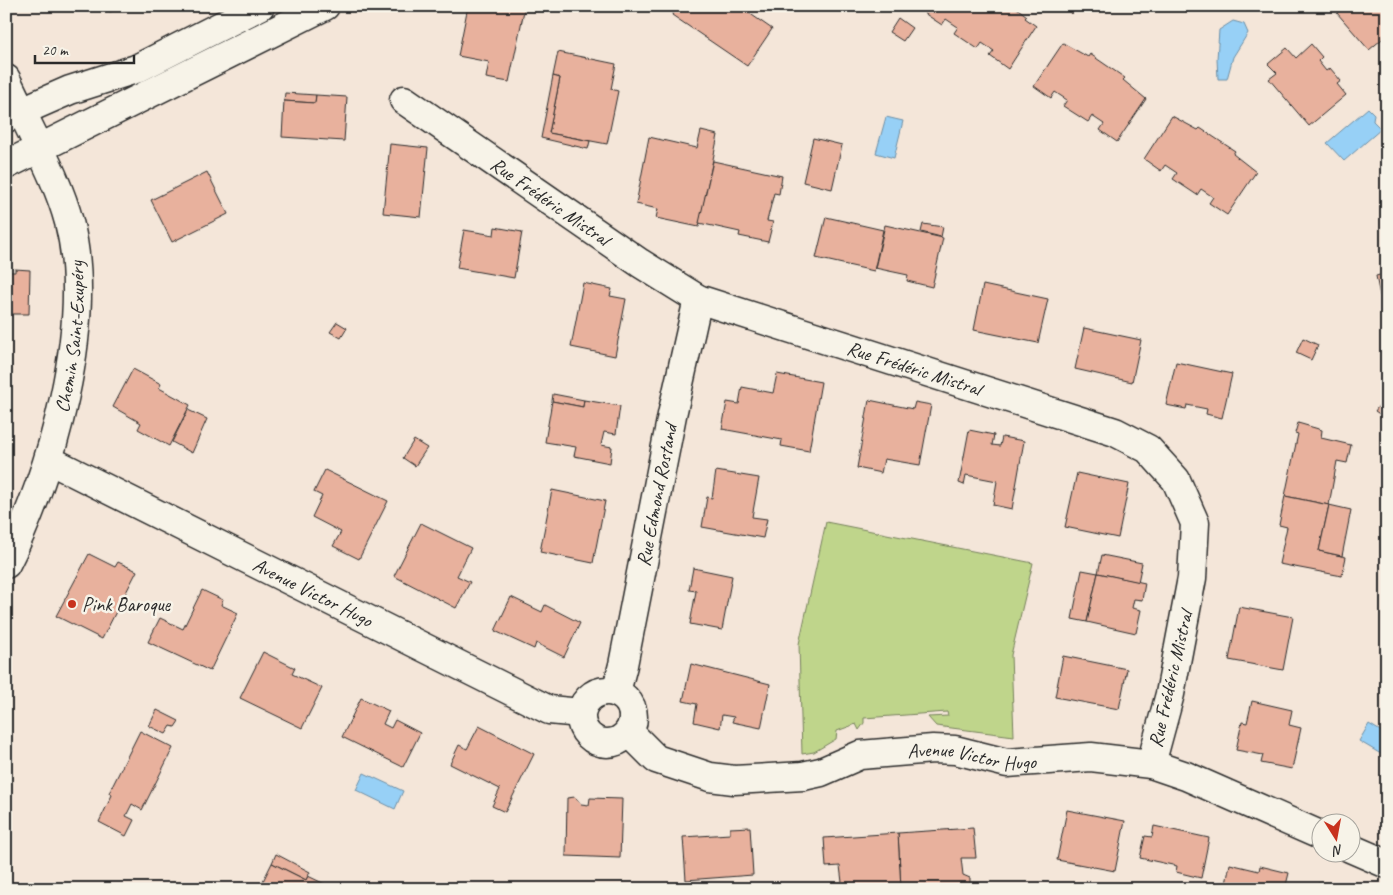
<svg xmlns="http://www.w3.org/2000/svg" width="1393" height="895" viewBox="0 0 1393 895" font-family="Caveat,sans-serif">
<rect width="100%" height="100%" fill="#f4e6d9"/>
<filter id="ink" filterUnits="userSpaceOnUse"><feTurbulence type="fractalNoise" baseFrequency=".02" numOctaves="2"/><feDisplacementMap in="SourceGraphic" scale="10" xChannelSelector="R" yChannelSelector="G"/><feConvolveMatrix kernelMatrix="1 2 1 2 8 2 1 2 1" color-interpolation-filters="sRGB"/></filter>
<g filter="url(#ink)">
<path fill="#bfd58b" stroke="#75805b" d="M826 522 1033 563 1011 655 1014 736 936 726 928 717 948 716 947 712 864 718V723L859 730 856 724 837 731 836 739 814 752 802 754 799 644Z"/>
<g fill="#97d0f6" stroke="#6c8ea5">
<path d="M1233 21 1244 24 1248 33 1233 57 1227 79H1218L1217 59 1219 30Z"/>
<path d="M1368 108 1374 114 1373 121 1381 129 1344 161 1327 143Z"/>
<path d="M886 117 903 121 894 158 876 153Z"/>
<path d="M1369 724 1387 735 1386 757 1359 741Z"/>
<path d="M364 773 403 791 395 809 356 790Z"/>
</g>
<g fill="#e8b19d" stroke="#2b2b2b">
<path d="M106 6H122L110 12Z"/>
<path d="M468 6H525L509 82 486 78 489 62 458 56Z"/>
<path d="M678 6H739L772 29 747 66 672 15Z"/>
<path d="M929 6H1014L1027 16 1025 18 1036 26 1008 69 990 56 994 51 982 43 978 49 954 33 958 27 946 19 942 25 924 13Z"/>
<path d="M1061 6H1077L1072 14Z"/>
<path d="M1345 6H1387V35L1369 50 1337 13Z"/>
<path d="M898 18 912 28 903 41 889 32Z"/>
<path d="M1063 43 1088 57 1090 54 1125 78 1123 80 1146 99 1117 142 1100 130 1104 124 1092 116 1088 122 1063 106 1067 100 1055 92 1051 98 1034 86Z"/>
<path d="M1311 44 1322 57 1318 61 1326 71 1330 68 1341 81 1337 84 1346 95 1309 126 1269 79 1277 73 1268 64 1287 48 1296 58Z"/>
<path d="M558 52 616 64 611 89 618 91 607 144 549 133 560 78 553 76Z"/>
<path d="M553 76 560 78 549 133 590 141 588 149 541 138Z"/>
<path d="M285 93 316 95 315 103 284 101Z"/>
<path d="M316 95 347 97 344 141 282 137 284 101 315 103Z"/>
<path d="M1172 116 1198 130 1200 128 1235 151 1233 154 1256 172 1227 215 1209 203 1213 197 1201 189 1197 195 1173 179 1177 173 1165 165 1161 171 1144 159Z"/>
<path d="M701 131 718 135 699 227 656 218 658 209 636 204 649 137 697 148Z"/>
<path d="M813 138 842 145 832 189 803 182Z"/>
<path d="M390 144 428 148 421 217 383 213Z"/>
<path d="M713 161 782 176 779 194 774 193 767 221 773 222 768 242 739 236 740 232 699 223Z"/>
<path d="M207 172 228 214 172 242 151 200Z"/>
<path d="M826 217 883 230 874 271 816 258Z"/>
<path d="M923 224 943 227 941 237 921 232Z"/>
<path d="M885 225 943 238 932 287 907 281 908 275 875 268Z"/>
<path d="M495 227 522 232 514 278 457 268 464 230 494 235Z"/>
<path d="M15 269 30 270 29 314H6V272H15Z"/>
<path d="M1387 273V295L1380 296 1376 276Z"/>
<path d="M583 283 612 289 610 296 626 299 615 356 571 347Z"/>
<path d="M983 285 1048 299 1038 343 974 330Z"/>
<path d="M1387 309V324H1386L1383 310Z"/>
<path d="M337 322 347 328 341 338 330 332Z"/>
<path d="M1084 328 1141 340 1132 382 1075 369Z"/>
<path d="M1303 338 1318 345 1311 360 1296 353Z"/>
<path d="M1176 362 1232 374 1222 418 1206 414 1207 409 1187 405 1186 409 1166 405Z"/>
<path d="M133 369 161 384 159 388 190 405 169 446 138 429 141 423 113 407Z"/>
<path d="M777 374 821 382 809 451 781 446 782 440 722 429 727 402 739 404 742 387 773 393Z"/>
<path d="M553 394 584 400 583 407 552 401Z"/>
<path d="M1387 394V419L1375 411Z"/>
<path d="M584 400 620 406 616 434 604 432 601 445 612 447 610 463 574 456 576 447 545 442 552 401 583 407Z"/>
<path d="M869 400 913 409 915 402 931 405 920 465 884 459 881 473 857 468Z"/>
<path d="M188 410 207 419 192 453 172 442Z"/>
<path d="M1298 423 1322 430 1321 438 1351 445 1347 463 1337 461 1329 505 1285 496 1298 434 1295 433Z"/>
<path d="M969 430 994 435 992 445 1000 446 1002 437 1024 441 1012 509 993 505 997 481 966 475 964 485 959 483Z"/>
<path d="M414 440 427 448 415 466 403 458Z"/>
<path d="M325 470 388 501 359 559 333 546 341 532 312 517 322 496 314 492Z"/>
<path d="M716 471 759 478 752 517 767 519 763 538 702 527 707 497 712 498Z"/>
<path d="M1077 473 1129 484 1118 538 1065 527Z"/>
<path d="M552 490 605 501 593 563 540 552Z"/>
<path d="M1285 496 1329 505 1319 551 1346 557 1342 576 1279 564 1287 527 1279 525Z"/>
<path d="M1329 505 1351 510 1342 556 1319 551Z"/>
<path d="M421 523 471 548 457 576 470 582 456 608 394 576Z"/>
<path d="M89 554 115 567 118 562 137 571 102 639 56 616Z"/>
<path d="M1102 555 1142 563 1138 582 1098 573Z"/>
<path d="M693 568 732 576 722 630 690 624 696 591 689 590Z"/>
<path d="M1082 570 1098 573 1087 622 1072 619Z"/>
<path d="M1098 573 1145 583 1142 600 1134 599 1132 608 1141 610 1136 633 1087 622Z"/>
<path d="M202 590 223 600 221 605 238 613 210 671 148 642 160 618 183 629Z"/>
<path d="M511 597 542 612 545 605 580 623 564 657 536 643 534 649 495 631Z"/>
<path d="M1239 607 1293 617 1283 670 1229 660Z"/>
<path d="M263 652 295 668 292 674 322 688 302 728 240 698Z"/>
<path d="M1063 656 1127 669 1119 709 1055 697Z"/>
<path d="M691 664 770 684 761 728 732 722 734 717 722 715 720 728 694 722 697 704 683 701Z"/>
<path d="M361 698 389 711 383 724 391 728 395 720 420 733 403 767 342 737Z"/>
<path d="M1252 701 1292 710 1289 725 1301 728 1292 769 1261 763 1263 755 1236 750 1242 722 1247 723Z"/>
<path d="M157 710 179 721 175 727 171 726 166 734 149 726Z"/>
<path d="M479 726 534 754 505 812 492 806 500 789 450 764 459 745 467 749Z"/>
<path d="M140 731 173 748 142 810 132 804 126 816 134 820 126 836 99 822 112 795 109 793Z"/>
<path d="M575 797 581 804 589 805 590 798 622 799 620 858 566 856 567 798Z"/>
<path d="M1067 810 1125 821 1115 871 1057 860Z"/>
<path d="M1154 826 1209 838 1201 878 1176 872 1177 866 1140 858 1145 836 1152 837Z"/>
<path d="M750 827 753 875 686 880 683 837 730 834V828Z"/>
<path d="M973 828 976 858H961L963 875 970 878V887L901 889 898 833Z"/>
<path d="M898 833 901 889H833V885L842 882 840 866 826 867 824 838Z"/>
<path d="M276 854 310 872 306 880 272 863Z"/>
<path d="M272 863 306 880 308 876 335 889H259Z"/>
<path d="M1230 864 1259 871 1260 866 1289 873 1285 889H1225Z"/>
<path d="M1318 883 1331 889H1316Z"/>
</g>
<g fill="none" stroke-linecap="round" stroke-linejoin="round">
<g stroke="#2b2b2b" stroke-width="31">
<g id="minor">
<path d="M6 79 21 110"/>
<path id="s1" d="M404 100 640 263 698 299 1115 432 1148 449 1176 480 1195 523 1192 578 1170 694 1151 764"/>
<path id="s2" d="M49 460 549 710 581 713"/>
<circle cx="607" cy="717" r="26"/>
<path id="s3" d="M616 692 623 665 672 415 698 299"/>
<path id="s4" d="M629 732 656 759 710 777 734 780 803 776 821 772 860 755 933 749 955 750 1007 763 1091 757 1151 764 1186 776 1320 835"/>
<path d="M1350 848 1387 864"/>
</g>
</g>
<g stroke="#2b2b2b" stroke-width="31">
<g id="tertiary">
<path id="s5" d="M6 564C52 474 95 322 69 222 59 184 38 146 21 110"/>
</g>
</g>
<g stroke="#2b2b2b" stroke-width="31">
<g id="primary">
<path d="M6 118 70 90 136 69 260 6"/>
<path d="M6 165 325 6"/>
</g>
</g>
<use href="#minor" stroke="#f7f3e8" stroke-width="28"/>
<use href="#tertiary" stroke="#f7f3e8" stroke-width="28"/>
<use href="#primary" stroke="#f7f3e8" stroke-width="28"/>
</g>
</g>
<circle fill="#c8321e" stroke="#f7f3e8" stroke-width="2" cx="72" cy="604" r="5"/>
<g text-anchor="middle" stroke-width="5" stroke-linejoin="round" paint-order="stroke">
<g font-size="20" fill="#2b2b2b" stroke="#f7f3e8">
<text dy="7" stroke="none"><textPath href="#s1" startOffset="178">Rue Frédéric Mistral</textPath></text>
<text dy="7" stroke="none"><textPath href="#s5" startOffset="238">Chemin Saint-Exupéry</textPath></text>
<text dy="7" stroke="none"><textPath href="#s1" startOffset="582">Rue Frédéric Mistral</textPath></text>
<text dy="7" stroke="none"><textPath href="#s3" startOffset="201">Rue Edmond Rostand</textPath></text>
<text dy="7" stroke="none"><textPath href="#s2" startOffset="295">Avenue Victor Hugo</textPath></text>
<text transform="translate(1170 679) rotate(-77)" y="7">Rue Frédéric Mistral</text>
<text dy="7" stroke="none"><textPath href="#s4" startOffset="362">Avenue Victor Hugo</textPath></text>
</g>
<g font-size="20" fill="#2b2b2b" stroke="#f7f3e8" text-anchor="start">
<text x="82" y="611">Pink Baroque</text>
</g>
</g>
<rect width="1393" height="895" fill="none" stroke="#f7f3e8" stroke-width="25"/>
<rect x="12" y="12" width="1368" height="870" fill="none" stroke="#2b2b2b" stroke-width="2" filter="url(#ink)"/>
<g transform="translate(1336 838) rotate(169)"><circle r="24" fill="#f7f3e8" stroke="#a5a39c"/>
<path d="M0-4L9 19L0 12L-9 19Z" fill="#c8321e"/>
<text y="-8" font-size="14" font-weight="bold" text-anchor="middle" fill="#2b2b2b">N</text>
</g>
<path d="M35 55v8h99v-8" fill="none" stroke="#2b2b2b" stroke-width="2.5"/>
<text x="42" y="55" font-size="15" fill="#2b2b2b" stroke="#f7f3e8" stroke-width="4" paint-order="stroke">20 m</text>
</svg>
